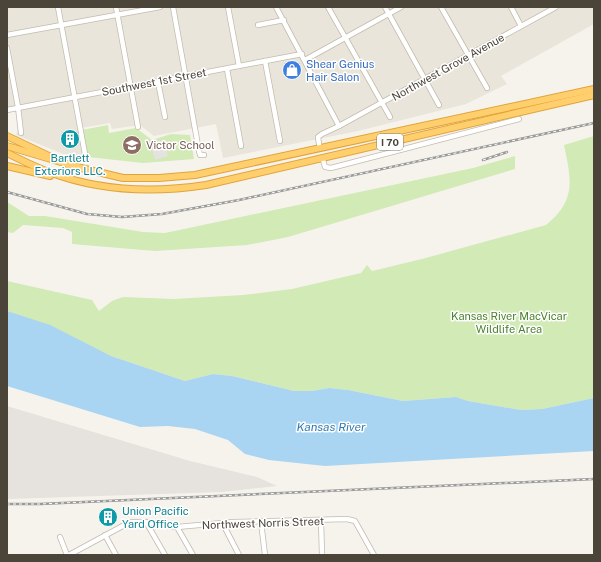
<svg xmlns="http://www.w3.org/2000/svg" width="601" height="562" viewBox="0 0 601 562" font-family="'Public Sans',sans-serif">
<rect width="100%" height="100%" fill="#f6f3ec"/>
<path fill="#eae5da" d="M7 7H594V24L501 76 507 84 466 104 358 131 223 158 216 124 154 136 140 125 112 129 110 123 81 128 88 157 81 161 16 135 19 127 14 106 7 107Z"/>
<path fill="#e6e2dd" d="M7 406 190 461 257 477 277 486 222 492 7 499Z"/>
<g fill="#d2eab5">
<path d="M108 125 109 133 136 128 152 140 171 134 190 135 194 159 143 163 88 157 82 130Z"/>
<path d="M594 136V398L542 409 521 410 468 401 456 397 403 401 348 390 329 388 312 391H294L232 376 213 374 185 381 111 356 7 311V281L92 300 99 311 112 301 123 297 174 299 243 295 292 289 361 273 367 265 372 271 422 259 546 225C577 200 571 179 564 145Z"/>
<path d="M515 156V169L288 237 247 245 155 251 72 244V232L63 228 23 225 13 233 7 232V202L29 216H45L143 232 165 233 473 168Z"/>
</g>
<path fill="#e5e3e0" d="M156 141H164L168 156 155 160 150 142Z"/>
<path fill="#a9d4f2" d="M7 311 50 325 111 356 185 381 213 374 232 376 294 391H312L329 388 348 390 403 401 456 397 468 401 521 410 542 409 594 398V451L325 466 269 460 245 454 228 440 195 429 168 426 140 427 7 386Z"/>
<g fill="none" stroke-linecap="round" stroke-linejoin="round">
<g stroke="#c2bbae" stroke-width="6">
<g id="minor">
<path d="M58 7 85 154"/>
<path d="M116 7 138 127"/>
<path d="M173 7 199 151 200 155H204"/>
<path d="M228 7 239 66"/>
<path d="M276 7 339 126"/>
<path d="M328 7 390 117"/>
<path d="M385 7 439 105"/>
<path d="M441 7 487 88"/>
<path d="M511 7 521 26"/>
<path d="M258 25 284 20"/>
<path d="M7 35 160 7"/>
<path d="M7 48 18 107 21 133"/>
<path d="M305 60 401 7"/>
<path d="M265 61 280 141"/>
<path d="M227 69 241 146"/>
<path d="M158 82 165 117"/>
<path d="M7 110 302 54"/>
<path d="M319 144 318 137 322 134 339 126 556 7"/>
<path d="M323 160 325 167 331 168 519 119"/>
<path d="M321 520 322 555"/>
<path d="M146 522 165 555"/>
<path d="M261 522 265 555"/>
<path d="M223 524 239 555"/>
<path d="M177 527 193 555"/>
<path d="M105 535 116 555"/>
<path d="M60 537 67 555"/>
<path d="M69 555 130 522 155 523 177 527 233 522 347 519 355 521 374 555"/>
</g>
</g>
<g stroke="#e0a43c" stroke-width="8">
<g id="highway">
<path d="M7 136 49 156"/>
<path d="M7 146 81 168 123 178H159L195 175 594 89"/>
<path d="M7 153C21 160 35 167 49 172 99 191 154 193 206 185L594 95"/>
<path d="M7 166 50 176"/>
</g>
</g>
<use href="#minor" stroke="#fff" stroke-width="4.5"/>
<use href="#highway" stroke="#ffcf6e" stroke-width="6"/>
<g stroke="#9a9a9a" stroke-width="2.5">
<g id="rail">
<path d="M483 160 507 152"/>
<path d="M7 192 87 214 122 217 162 214 239 200 594 123"/>
<path d="M7 504H40L594 479"/>
</g>
</g>
<use href="#rail" stroke="#fff" stroke-width="1" stroke-dasharray="3" stroke-linecap="butt"/>
</g>
<defs>
<g id="shop-disc" transform="scale(1)"><circle r="9.5" fill="#3f7fe0" stroke="#fff"/><path d="M-5-2.5h2.3a2.7 3.5 0 0 1 5.4 0H5L5.5 6h-11ZM-1.5-2.5h3a1.5 2.3 0 0 0-3 0Z" fill="#fff"/></g>
<g id="building-disc" transform="scale(1)"><circle r="9.5" fill="#0f9aa8" stroke="#fff"/><path d="M-4-6H4V6H1V3H-1V6H-4ZM-2.5-4.3h1.7v1.8h-1.7ZM.8-4.3h1.7v1.8H.8ZM-2.5-1h1.7V.8h-1.7ZM.8-1h1.7V.8H.8Z" fill="#fff"/></g>
<g id="school-disc" transform="scale(1)"><circle r="9.5" fill="#8d6e63" stroke="#fff"/><path d="M0-5L7-2L0 1L-7-2ZM-4 1L0 2.5L4 1V4Q0 6-4 4Z" fill="#fff"/></g>
</defs>
<g fill-rule="evenodd">
<use href="#shop-disc" x="292" y="70"/>
<use href="#building-disc" x="70" y="139"/>
<use href="#school-disc" x="132" y="145"/>
<use href="#building-disc" x="108" y="517"/>
</g>
<g text-anchor="middle" stroke-width="3" stroke-linejoin="round" paint-order="stroke">
<rect fill="#fff" stroke="#817c74" stroke-width="1" x="377" y="134" width="26" height="16" rx="3"/>
<g font-size="10" font-weight="bold" fill="#4b4439">
<text x="390" y="146">I 70</text>
</g>
<g font-size="11" fill="#366cbe" stroke="#fff" text-anchor="start">
<text x="306" y="68">Shear Genius<tspan x="306" dy="13">Hair Salon</tspan></text>
</g>
<g font-size="11" fill="#4b4439" stroke="#fff">
<text transform="translate(448 67) rotate(-29)" y="4">Northwest Grove Avenue</text>
<text transform="translate(154 82) rotate(-11)" y="4">Southwest 1st Street</text>
<text transform="translate(263 523) rotate(-2)" y="4">Northwest Norris Street</text>
</g>
<g font-size="11" fill="#785e54" stroke="#fff" text-anchor="start">
<text x="146" y="149">Victor School</text>
</g>
<g font-size="11" fill="#0d838f" stroke="#fff">
<text x="70" y="162">Bartlett<tspan x="70" dy="13">Exteriors LLC.</tspan></text>
<text x="122" y="515" text-anchor="start">Union Pacific<tspan x="122" dy="13">Yard Office</tspan></text>
</g>
<g font-size="11" fill="#4a7f2a" stroke="#fff">
<text x="509" y="320">Kansas River MacVicar<tspan x="509" dy="13">Wildlife Area</tspan></text>
</g>
<g font-size="12" font-style="italic" fill="#2e7ab2" stroke="#fff">
<text x="331" y="431">Kansas River</text>
</g>
</g>
<rect width="601" height="562" fill="none" stroke="#4b4439" stroke-width="16"/>
</svg>
